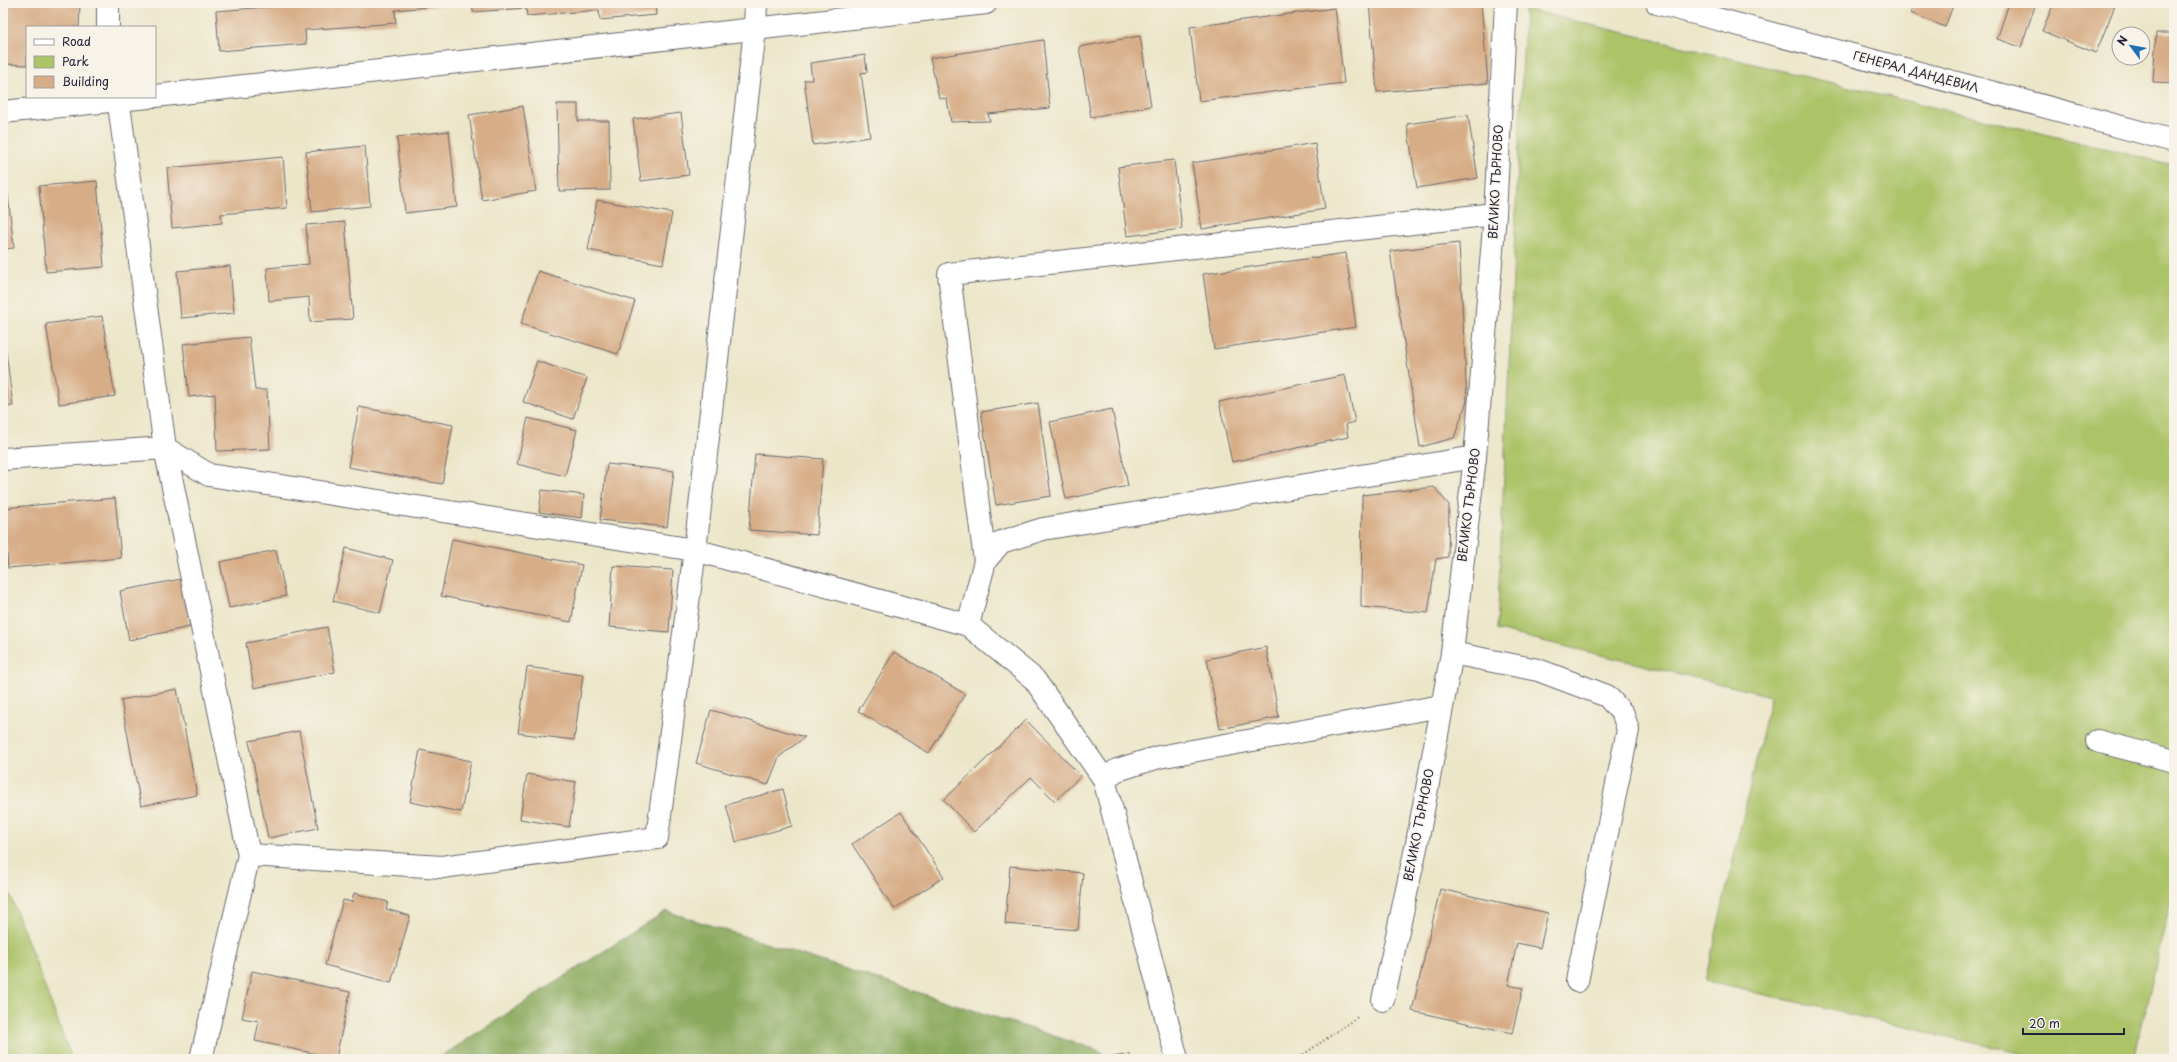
<svg xmlns="http://www.w3.org/2000/svg" width="2177" height="1062" viewBox="0 0 2177 1062" font-family="'Playpen Sans',sans-serif">
<rect width="100%" height="100%" fill="#f7f3e8"/>
<filter id="ink" filterUnits="userSpaceOnUse"><feTurbulence type="fractalNoise" baseFrequency=".025" numOctaves="2"/><feDisplacementMap in="SourceGraphic" scale="8" xChannelSelector="R" yChannelSelector="G"/><feConvolveMatrix kernelMatrix="1 2 1 2 8 2 1 2 1" color-interpolation-filters="sRGB"/></filter>
<filter id="wash" filterUnits="userSpaceOnUse"><feTurbulence type="fractalNoise" baseFrequency=".012" numOctaves="4" result="noise"/><feDisplacementMap in="SourceGraphic" scale="16" xChannelSelector="R" yChannelSelector="G"/><feGaussianBlur stdDeviation="0.9" result="paint"/><feColorMatrix in="noise" values="0 0 0 0 0 0 0 0 0 0 0 0 0 0 0 0 0 1.4 0 .05"/><feComposite in="paint" operator="in"/></filter>
<g filter="url(#wash)">
<rect width="100%" height="100%" fill="#ece6c9"/>
<g fill="#acc368" stroke="#677252">
<path d="M1525 9 2174 165V886L2134 1059H2044L1705 981 1771 696 1497 630Z"/>
<path d="M3 876 72 1059H3Z"/>
</g>
<path fill="#89a95c" stroke="#56664c" d="M666 911 1097 1050 1111 1059H437Z"/>
<g id="blocks">
<g fill="#d7ad87">
<path d="M3 3H80L79 27H27V65L3 64Z"/>
<path d="M294 3H462V4L395 10 396 23 305 30 306 44 219 51 216 11 294 5Z"/>
<path d="M472 3H655L656 15 600 20 599 10 527 16 526 8 473 12Z"/>
<path d="M1369 3H1481L1488 83 1377 92Z"/>
<path d="M1915 3H1954L1945 27 1911 13Z"/>
<path d="M2009 3H2036L2021 47 1997 39Z"/>
<path d="M2054 3H2116L2096 53 2042 31Z"/>
<path d="M1335 8 1344 83 1199 101 1190 27Z"/>
<path d="M2156 33H2174V83L2153 82Z"/>
<path d="M1140 36 1151 106 1091 117 1079 47Z"/>
<path d="M1043 40 1050 108 988 114 990 121 951 122 947 99 939 98 930 58Z"/>
<path d="M865 55 867 72 861 73 870 137 813 145 804 80H812L810 63Z"/>
<path d="M557 104H578V121H609L610 190 559 191Z"/>
<path d="M523 106 536 191 482 200 469 115Z"/>
<path d="M681 113 689 175 641 181 633 119Z"/>
<path d="M1468 115 1478 178 1417 188 1407 124Z"/>
<path d="M449 131 457 207 405 213 397 137Z"/>
<path d="M1315 143 1325 209 1202 229 1192 163Z"/>
<path d="M365 146 370 206 312 212 306 152Z"/>
<path d="M283 157 287 208 221 214 222 223 172 228 167 168Z"/>
<path d="M1174 160 1182 229 1127 236 1118 167Z"/>
<path d="M97 181 104 267 46 272 39 186Z"/>
<path d="M7 187 14 248 3 249V188Z"/>
<path d="M597 200 672 213 663 264 588 250Z"/>
<path d="M345 222 353 319 310 322 309 297 269 301 267 268 309 264 306 225Z"/>
<path d="M1459 243 1467 401 1454 438 1420 447 1390 251Z"/>
<path d="M1346 253 1356 327 1214 349 1203 274Z"/>
<path d="M230 266 234 313 181 318 177 271Z"/>
<path d="M538 271 635 301 618 354 521 324Z"/>
<path d="M102 316 115 396 59 404 46 324Z"/>
<path d="M249 337 255 390H267L270 449 217 451 215 394 189 397 183 344Z"/>
<path d="M6 352 13 406 3 407V353Z"/>
<path d="M537 361 587 378 573 419 523 402Z"/>
<path d="M1345 375 1355 422 1346 424 1348 437 1232 462 1219 402Z"/>
<path d="M1038 403 1051 496 996 505 981 412Z"/>
<path d="M359 407 453 425 442 484 348 467Z"/>
<path d="M1112 409 1128 486 1066 499 1050 422Z"/>
<path d="M528 418 577 430 565 476 517 464Z"/>
<path d="M755 454 823 459 817 535 749 530Z"/>
<path d="M607 464 674 471 667 527 600 520Z"/>
<path d="M1434 487 1449 505 1448 557 1436 559 1428 613 1361 607 1362 495Z"/>
<path d="M542 490 584 495 582 518 539 512Z"/>
<path d="M115 498 121 558 8 568 3 508Z"/>
<path d="M452 539 582 565 571 622 441 596Z"/>
<path d="M346 548 393 560 380 613 333 601Z"/>
<path d="M276 550 286 596 229 608 220 562Z"/>
<path d="M613 566 673 570 669 632 609 627Z"/>
<path d="M181 579 190 627 129 640 120 591Z"/>
<path d="M327 627 335 672 254 688 246 643Z"/>
<path d="M1266 647 1279 717 1220 729 1207 659Z"/>
<path d="M894 652 965 694 929 753 858 711Z"/>
<path d="M527 667 583 675 574 740 518 733Z"/>
<path d="M177 689 197 795 141 806 121 700Z"/>
<path d="M711 710 805 737 779 757 768 785 696 763Z"/>
<path d="M1026 720 1081 776 1055 801 1031 777 974 832 944 800Z"/>
<path d="M299 731 318 828 268 838 249 741Z"/>
<path d="M420 750 471 761 461 812 410 802Z"/>
<path d="M527 774 576 782 569 827 520 819Z"/>
<path d="M783 789 792 826 736 842 726 805Z"/>
<path d="M901 812 944 877 894 909 852 844Z"/>
<path d="M1010 866 1083 873 1078 930 1005 924Z"/>
<path d="M1440 889 1548 913 1540 948 1517 943 1508 985 1523 988 1512 1033 1412 1011Z"/>
<path d="M354 893 388 902 386 909 410 916 391 983 325 965 343 900 352 902Z"/>
<path d="M252 971 350 992 336 1058 255 1041 259 1021 242 1018Z"/>
<path d="M1130 1054V1059H1107V1058Z"/>
</g>
</g>
</g>
<g filter="url(#ink)">
<use href="#blocks" fill-opacity="0" stroke="#69676d" stroke-width="1"/>
<g fill="none" stroke-linecap="round" stroke-linejoin="round">
<g stroke="#69676d" stroke-width="24">
<g id="minor">
<path d="M108 3V27"/>
<path d="M1657 3 2174 141"/>
<path d="M155 96 986 3"/>
<path d="M118 97 165 448 249 855 201 1059"/>
<path d="M3 112 148 97"/>
<path d="M3 459 165 448 209 475 695 550 968 625 1034 679 1104 779 1177 1059"/>
<path d="M985 561 949 274 1495 214"/>
<path d="M968 625 985 561 1001 542 1043 529 1475 457"/>
<path d="M1452 653 1538 670 1607 696 1623 714 1628 730 1577 981"/>
<path d="M2097 741 2174 761"/>
<path d="M1104 779 1117 770 1159 757 1441 706"/>
<path d="M249 855 442 867 657 838 695 550 755 30 756 3"/>
<path d="M1383 1000 1417 843 1452 653 1456 619 1475 457 1495 214 1506 3"/>
</g>
</g>
<path stroke="#69676d" stroke-width="2.5" stroke-dasharray="1 3" stroke-linecap="butt" d="M1297 1059 1359 1016"/>
<use href="#minor" stroke="#fff" stroke-width="22"/>
</g>
</g>
<g text-anchor="middle" stroke-width="3" stroke-linejoin="round" paint-order="stroke">
<g font-size="12" fill="#22223b" stroke="#f7f3e8">
<text transform="translate(1916 72) rotate(15)" y="4">ГЕНЕРАЛ ДАНДЕВИЛ</text>
<text transform="translate(1496 182) rotate(-87)" y="4">ВЕЛИКО ТЪРНОВО</text>
<text transform="translate(1469 505) rotate(-83)" y="4">ВЕЛИКО ТЪРНОВО</text>
<text transform="translate(1419 825) rotate(-79)" y="4">ВЕЛИКО ТЪРНОВО</text>
</g>
</g>
<rect width="2177" height="1062" fill="none" stroke="#f7f3e8" stroke-width="16"/>
<rect x="26" y="26" width="130" height="72" fill="#f7f3e8" stroke="#a29fa3"/>
<rect x="34" y="39" width="20" height="6" fill="#ffffff" stroke="#a29fa3"/>
<text x="62" y="46" font-size="12" fill="#22223b">Road</text>
<rect x="34" y="56" width="20" height="12" fill="#acc368" stroke="#a29fa3"/>
<text x="62" y="66" font-size="12" fill="#22223b">Park</text>
<rect x="34" y="76" width="20" height="12" fill="#d7ad87" stroke="#a29fa3"/>
<text x="62" y="86" font-size="12" fill="#22223b">Building</text>
<g transform="translate(2131 46) rotate(302)"><circle r="19" fill="#f7f3e8" stroke="#a29fa3"/>
<path d="M0-3L7 15L0 10L-7 15Z" fill="#1f6fb2"/>
<text y="-6" font-size="11" font-weight="bold" text-anchor="middle" fill="#22223b">N</text>
</g>
<path d="M2023 1028v6h101v-6" fill="none" stroke="#22223b" stroke-width="2"/>
<text x="2029" y="1028" font-size="12" fill="#22223b" stroke="#f7f3e8" stroke-width="3" paint-order="stroke">20 m</text>
</svg>
